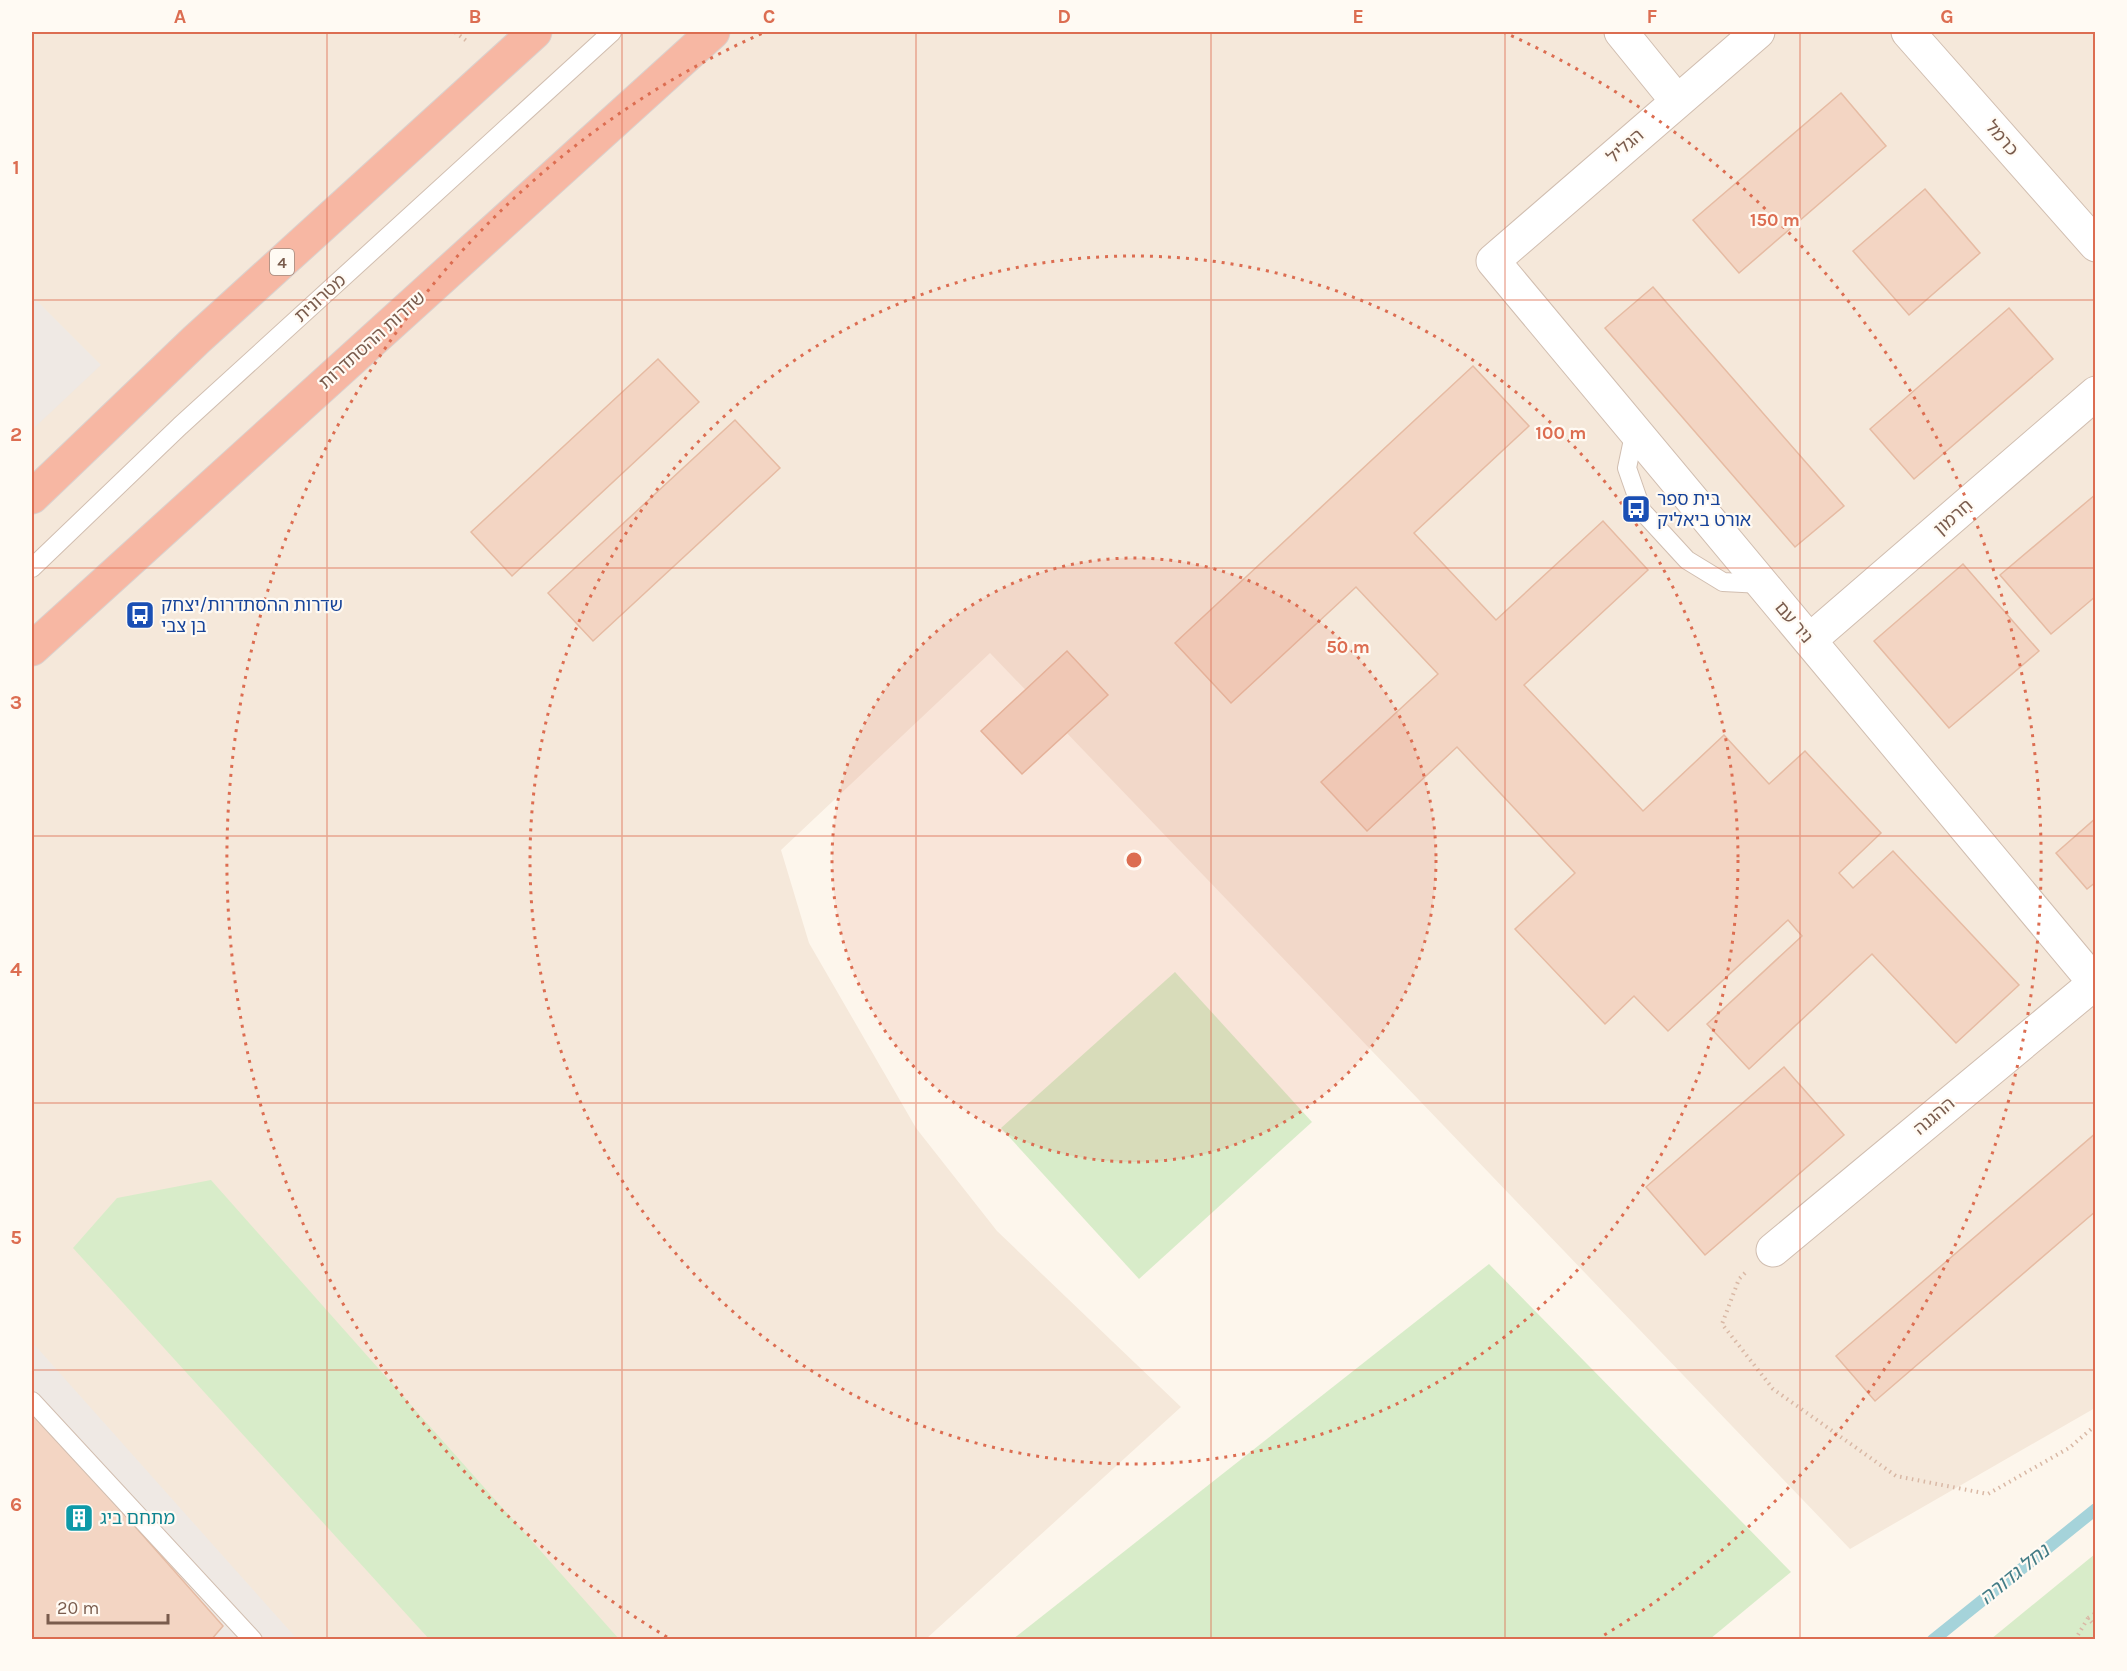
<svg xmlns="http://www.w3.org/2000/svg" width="2127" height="1671" viewBox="0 0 2127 1671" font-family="Karla,'Noto Sans Hebrew',sans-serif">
<rect width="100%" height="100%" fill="#fdf6ec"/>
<path fill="#f5e8da" d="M32 32H2095V1408L1850 1549 990 653 781 850 809 943 916 1128 997 1231 1181 1407 926 1639 32 1640Z"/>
<g fill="#efe9e4">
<path d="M32 296 101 365 32 430Z"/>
<path d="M32 1342 297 1639H32Z"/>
</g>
<g fill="#d8ecc9">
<path d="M1175 972 1312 1122 1139 1279 1001 1128Z"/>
<path d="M211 1180 619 1639H429L73 1248 117 1198Z"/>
<path d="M1489 1264 1791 1572 1710 1639H1013Z"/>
<path d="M2095 1554V1639H1991Z"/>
</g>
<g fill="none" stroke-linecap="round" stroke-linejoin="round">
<path stroke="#a5d3da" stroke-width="12" d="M1933 1640 2096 1509"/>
</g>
<g fill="#f3d5c3" stroke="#e6bba3" stroke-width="1.5">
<path d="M1841 93 1886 146 1739 273 1693 220Z"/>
<path d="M1925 189 1980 253 1909 315 1853 251Z"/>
<path d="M1653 287 1844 506 1795 547 1605 328Z"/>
<path d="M2009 308 2053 359 1914 479 1870 429Z"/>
<path d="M658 359 699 402 512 576 471 532Z"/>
<path d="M1473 366 1529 426 1414 533 1496 620 1603 521 1648 570 1524 685 1643 811 1724 735 1769 784 1805 751 1881 833 1839 873 1853 888 1893 851 2019 985 1956 1043 1872 954 1749 1069 1707 1024 1802 936 1788 920 1668 1031 1634 996 1605 1024 1515 929 1575 873 1457 747 1367 831 1321 782 1438 674 1356 587 1231 703 1175 643Z"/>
<path d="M735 420 780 468 593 641 548 593Z"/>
<path d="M2096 494V596L2051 634 2000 575Z"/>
<path d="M1963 564 2039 651 1949 728 1874 641Z"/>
<path d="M1067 651 1108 695 1022 774 981 731Z"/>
<path d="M2096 818V882L2087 889 2056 853Z"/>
<path d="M1784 1067 1844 1135 1705 1255 1646 1187Z"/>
<path d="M2096 1133V1211L1875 1401 1836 1356Z"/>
<path d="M32 1410 223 1626 211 1640H32Z"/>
</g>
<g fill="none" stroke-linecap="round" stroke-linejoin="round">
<g stroke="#d1beb0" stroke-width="20">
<g id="lane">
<path d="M1635 430 1627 468 1642 511 1687 560 1723 582 1762 584"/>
<path d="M32 568 180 426 612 32"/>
<path d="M32 1401 253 1640"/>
</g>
</g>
<g stroke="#d1beb0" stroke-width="35">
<g id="street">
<path d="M1621 32 1677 101"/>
<path d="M1758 32 1493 261 2095 983"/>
<path d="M1908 32 2096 245"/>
<path d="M1810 640 2096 393"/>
<path d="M1773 1250 2096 982"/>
</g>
</g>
<g stroke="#dad1cd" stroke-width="35">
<g id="highway">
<path d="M32 497 196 340 535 32"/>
<path d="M32 649 713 32"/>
</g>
</g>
<g stroke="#d9b8a5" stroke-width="4" stroke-dasharray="1.5 4.5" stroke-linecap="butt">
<path d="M455 32 468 42"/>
<path d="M1745 1273 1739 1279 1722 1324 1773 1389 1896 1476 1988 1494 2069 1448 2096 1425"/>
<path d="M2088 1618 2096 1613"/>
<path d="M2075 1640 2088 1618 2096 1627"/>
</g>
<use href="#lane" stroke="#fff" stroke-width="18"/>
<use href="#street" stroke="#fff" stroke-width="33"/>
<use href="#highway" stroke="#f7b7a3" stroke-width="33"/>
</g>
<path fill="none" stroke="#dc6d51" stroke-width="1.5" stroke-opacity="0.55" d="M327 32V1640M622 32V1640M916 32V1640M1211 32V1640M1505 32V1640M1800 32V1640M32 300H2096M32 568H2096M32 836H2096M32 1103H2096M32 1370H2096"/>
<circle cx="1134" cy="860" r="302" fill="#dc6d51" fill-opacity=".12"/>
<g fill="none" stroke="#dc6d51" stroke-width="3" stroke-dasharray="3 6">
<circle cx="1134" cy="860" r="302"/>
<circle cx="1134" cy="860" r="604"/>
<path d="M667 1637A906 906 0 0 1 765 32M1503 32A906 906 0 0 1 1601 1637"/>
</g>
<defs>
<g id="bus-square" transform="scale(1.5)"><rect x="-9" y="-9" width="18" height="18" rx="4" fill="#1a4fb4" stroke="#fffaf3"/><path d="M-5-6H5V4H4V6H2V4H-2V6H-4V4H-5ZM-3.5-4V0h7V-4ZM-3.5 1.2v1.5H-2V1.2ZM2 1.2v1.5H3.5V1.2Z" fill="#fff"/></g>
<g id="building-square" transform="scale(1.5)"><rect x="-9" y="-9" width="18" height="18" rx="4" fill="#0f9aa8" stroke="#fffaf3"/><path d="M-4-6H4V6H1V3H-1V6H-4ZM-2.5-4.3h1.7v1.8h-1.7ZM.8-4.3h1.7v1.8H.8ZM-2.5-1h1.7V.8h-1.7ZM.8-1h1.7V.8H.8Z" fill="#fff"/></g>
</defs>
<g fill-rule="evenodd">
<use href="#bus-square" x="1636" y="509"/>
<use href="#bus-square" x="140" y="615"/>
<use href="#building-square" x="79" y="1518"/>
</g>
<g text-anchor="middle" stroke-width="4.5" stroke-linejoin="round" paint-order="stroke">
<rect fill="#fffaf3" stroke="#a28b7f" stroke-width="1.5" x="270" y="249" width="24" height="26" rx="4.5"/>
<g font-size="16" font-weight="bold" fill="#7a5c4d">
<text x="282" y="268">4</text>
</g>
<g font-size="18" fill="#7a5c4d" stroke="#fffaf3">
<text transform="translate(2002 138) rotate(49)" y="6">כרמל</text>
<text transform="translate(1625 146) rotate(-41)" y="6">הגליל</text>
<text transform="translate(320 298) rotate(-42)" y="6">מטרונית</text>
<text transform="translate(372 340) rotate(-42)" y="6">שדרות ההסתדרות</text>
<text transform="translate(1953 517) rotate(-41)" y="6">חרמון</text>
<text transform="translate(1794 622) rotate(50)" y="6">ניר עם</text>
<text transform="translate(1934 1116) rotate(-40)" y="6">ההגנה</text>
</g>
<g font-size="18" fill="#164399" stroke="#fffaf3" text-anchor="start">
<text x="1657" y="505">בית ספר<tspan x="1657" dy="21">אורט ביאליק</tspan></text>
<text x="161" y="611">שדרות ההסתדרות/יצחק<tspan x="161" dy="21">בן צבי</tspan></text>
</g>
<g font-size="18" fill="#0d838f" stroke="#fffaf3" text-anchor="start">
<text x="100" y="1524">מתחם ביג</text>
</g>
<g font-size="20" font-style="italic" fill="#437c86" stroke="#fffaf3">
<text transform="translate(2014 1574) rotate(-39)" y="7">נחל גדורה</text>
</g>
</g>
<circle cx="1134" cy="860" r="9" fill="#dc6d51" stroke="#fffaf3" stroke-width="3"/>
<g font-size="18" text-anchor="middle" font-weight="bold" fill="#dc6d51" stroke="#fffaf3" stroke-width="4.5" stroke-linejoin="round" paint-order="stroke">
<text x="1775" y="226">150 m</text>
<text x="1561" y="439">100 m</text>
<text x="1348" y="653">50 m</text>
</g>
<rect width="2127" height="1671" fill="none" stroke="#fffaf3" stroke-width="66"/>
<path d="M48 1614v9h120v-9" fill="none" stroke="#7a5c4d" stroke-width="3"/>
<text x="57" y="1614" font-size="18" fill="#7a5c4d" stroke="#fffaf3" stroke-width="4.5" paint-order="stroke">20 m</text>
<rect x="33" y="33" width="2061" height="1605" fill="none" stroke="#dc6d51" stroke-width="2"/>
<g font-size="20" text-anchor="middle" font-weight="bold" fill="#dc6d51">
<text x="180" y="23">A</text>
<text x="475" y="23">B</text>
<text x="769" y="23">C</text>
<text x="1064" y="23">D</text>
<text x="1358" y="23">E</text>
<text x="1652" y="23">F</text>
<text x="1947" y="23">G</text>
<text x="16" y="174">1</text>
<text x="16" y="441">2</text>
<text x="16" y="709">3</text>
<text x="16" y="976">4</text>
<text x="16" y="1244">5</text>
<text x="16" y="1511">6</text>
</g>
</svg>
